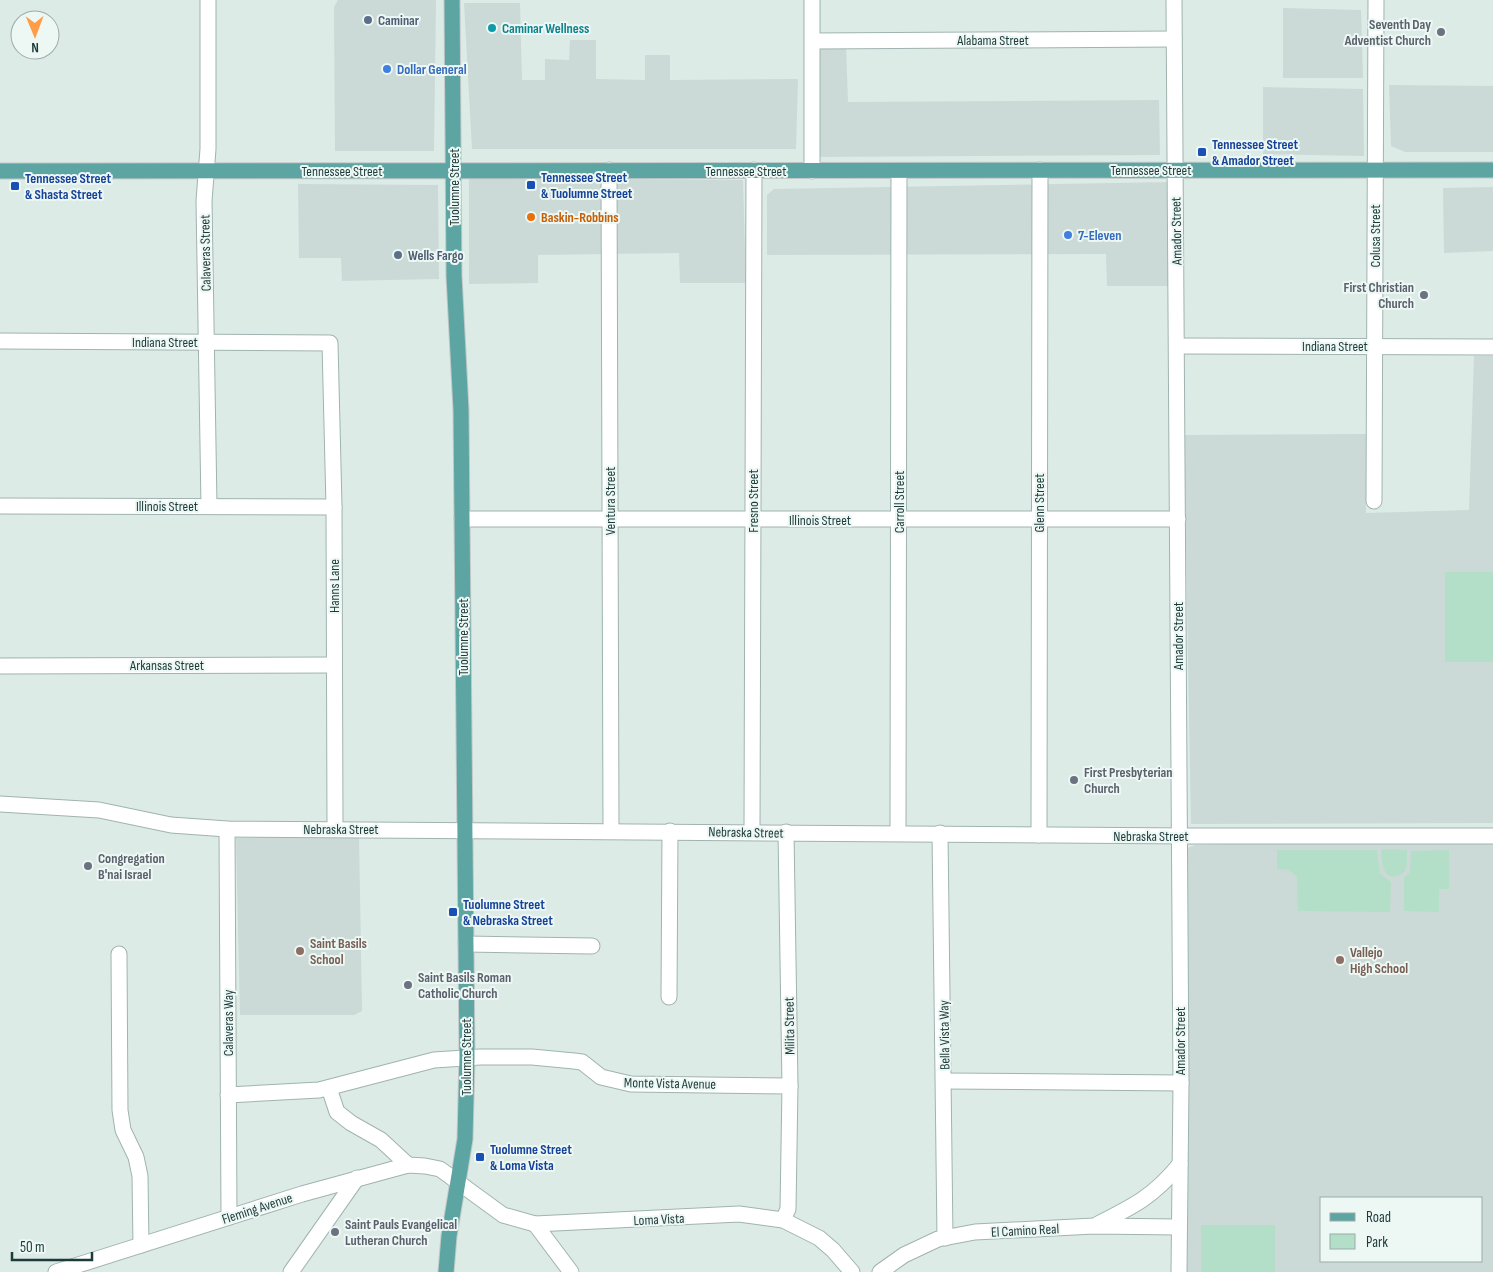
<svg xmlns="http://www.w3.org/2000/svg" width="1493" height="1272" viewBox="0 0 1493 1272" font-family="'Sofia Sans Condensed',sans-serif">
<rect width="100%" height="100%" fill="#ddebe7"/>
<g fill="#cbdad7" fill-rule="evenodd">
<path d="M338 0H436L434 151H335L334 7Z"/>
<path d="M464 3H520L522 80H545V59L569 60 570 40H596V79L645 80V55H670V80L798 79 796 149H472Z"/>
<path d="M1283 8 1361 10 1363 78H1283Z"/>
<path d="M846 45 848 102 1159 100 1160 155 820 157V47Z"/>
<path d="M1389 85 1493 86V152H1405L1391 146Z"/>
<path d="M1263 87 1363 89 1364 156 1263 154Z"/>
<path d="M469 178 743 180 746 283H680L679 253 538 255V283L469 284Z"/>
<path d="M1169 182V286H1107L1106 254 767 255V195L774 189Z"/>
<path d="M298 184 438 185 439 279 342 281 341 258H299Z"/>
<path d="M1493 187V251L1444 253 1443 188Z"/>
<path d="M1474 356H1493V823L1191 824 1184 435 1366 434V513L1469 510Z"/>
<path d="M359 837 362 1011 354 1015H240L236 838Z"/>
<path d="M1228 844H1493V1272H1185L1187 848 1195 845ZM1322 1198H1482V1261H1322Z"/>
</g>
<g fill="#b3dfc8">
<rect x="1445" y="572" width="48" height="90"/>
<path d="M1381 849 1407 850V865L1404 872C1384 887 1381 863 1381 849Z"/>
<path d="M1277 850H1377L1380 874 1391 882 1390 912 1298 911 1297 877 1289 870 1277 869Z"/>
<path d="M1449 850V889H1439V912L1404 911V878L1410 872 1411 851Z"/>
<rect x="1201" y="1225" width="74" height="47"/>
</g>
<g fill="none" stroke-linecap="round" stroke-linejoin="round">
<g stroke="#a0b3b0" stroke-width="17">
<g id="minor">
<path d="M208 0V149L204 201 209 506"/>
<path d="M812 0V171"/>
<path d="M1174 0 1181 1083 1179 1272"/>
<path d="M813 41 1174 39"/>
<path d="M609 170 611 831"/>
<path d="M0 341 330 343 334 507 335 829"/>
<path d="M1177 346 1493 347"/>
<path d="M1374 501 1376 0"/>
<path d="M0 506 334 507"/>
<path d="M462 519H1178"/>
<path d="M0 666 334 665"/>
<path d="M0 804 99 810 171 825 227 829 1191 836H1493"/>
<path d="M227 829 229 1217"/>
<path d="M752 832 754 170"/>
<path d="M898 833 899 171"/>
<path d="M940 833 945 1238"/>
<path d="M1039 835 1040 170"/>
<path d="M466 944 592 946"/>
<path d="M119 954 120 1110 123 1130 136 1157 140 1176 141 1245"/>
<path d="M669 997 670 831"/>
<path d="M944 1081 1181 1083"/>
<path d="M329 1088 337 1112 351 1123 381 1140 408 1165"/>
<path d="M228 1095 319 1090 434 1060 480 1057H532L574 1061 582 1062 601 1077 631 1084 790 1086"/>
<path d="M783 1220 788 1209 790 1086 786 832"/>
<path d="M535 1224 571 1272"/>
<path d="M1098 1224C1134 1206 1154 1196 1180 1164"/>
<path d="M56 1272 302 1194 408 1165 425 1166 440 1169 503 1215 535 1224 739 1214 783 1220 819 1238 833 1250 852 1272"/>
<path d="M291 1272 357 1178"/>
<path d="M880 1272 904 1255 938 1239 975 1232 1094 1226 1179 1227"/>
</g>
</g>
<g stroke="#c0c8c8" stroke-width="17">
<g id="major">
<path d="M0 171 1493 170"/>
<path d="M446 1272 449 1236 465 1139 467 1057 462 519 461 410 454 276 452 0"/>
</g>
</g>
<use href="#minor" stroke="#fff" stroke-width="15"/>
<use href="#major" stroke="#5ca5a2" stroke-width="15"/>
</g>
<g fill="#5c6f8a" stroke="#edf7f4" stroke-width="2">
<circle cx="368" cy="20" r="5"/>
<circle cx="398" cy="255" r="5"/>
</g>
<circle fill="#0f9aa8" stroke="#edf7f4" stroke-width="2" cx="492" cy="28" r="5"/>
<g fill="#6b7280" stroke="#edf7f4" stroke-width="2">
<circle cx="1441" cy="32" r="5"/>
<circle cx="1424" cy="295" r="5"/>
<circle cx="1074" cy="780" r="5"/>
<circle cx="88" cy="866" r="5"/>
<circle cx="408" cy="985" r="5"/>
<circle cx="335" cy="1232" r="5"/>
</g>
<g fill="#3f7fe0" stroke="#edf7f4" stroke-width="2">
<circle cx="387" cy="69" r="5"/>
<circle cx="1068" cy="235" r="5"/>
</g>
<g fill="#1a4fb4" stroke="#edf7f4" stroke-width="2">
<rect x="1197" y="147" width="10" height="10" rx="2.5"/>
<rect x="526" y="180" width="10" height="10" rx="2.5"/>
<rect x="10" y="181" width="10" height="10" rx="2.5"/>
<rect x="448" y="907" width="10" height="10" rx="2.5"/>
<rect x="475" y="1152" width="10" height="10" rx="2.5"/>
</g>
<circle fill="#e8710a" stroke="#edf7f4" stroke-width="2" cx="531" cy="217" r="5"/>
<g fill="#8d6e63" stroke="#edf7f4" stroke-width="2">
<circle cx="300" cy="951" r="5"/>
<circle cx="1340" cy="960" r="5"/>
</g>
<g text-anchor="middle" stroke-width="4" stroke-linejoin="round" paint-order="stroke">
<g font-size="14" font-weight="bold" fill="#4e5e75" stroke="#edf7f4" text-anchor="start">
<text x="378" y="25">Caminar</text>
<text x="408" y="260">Wells Fargo</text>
</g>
<g font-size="14" font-weight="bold" fill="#5b616d" stroke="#edf7f4" text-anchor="start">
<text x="1431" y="29" text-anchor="end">Seventh Day<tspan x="1431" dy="16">Adventist Church</tspan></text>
<text x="1414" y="292" text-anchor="end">First Christian<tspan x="1414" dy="16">Church</tspan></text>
<text x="1084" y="777">First Presbyterian<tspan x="1084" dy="16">Church</tspan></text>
<text x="98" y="863">Congregation<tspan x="98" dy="16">B'nai Israel</tspan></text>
<text x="418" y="982">Saint Basils Roman<tspan x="418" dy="16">Catholic Church</tspan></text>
<text x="345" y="1229">Saint Pauls Evangelical<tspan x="345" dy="16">Lutheran Church</tspan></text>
</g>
<g font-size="14" font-weight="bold" fill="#0d838f" stroke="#edf7f4" text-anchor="start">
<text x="502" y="33">Caminar Wellness</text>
</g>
<g font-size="14" fill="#1d3b3a" stroke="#edf7f4">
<text x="993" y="45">Alabama Street</text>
<text x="1151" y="175">Tennessee Street</text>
<text x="342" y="176">Tennessee Street</text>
<text x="746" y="176">Tennessee Street</text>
<text transform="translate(454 187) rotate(-90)" y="5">Tuolumne Street</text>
<text transform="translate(1176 231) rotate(-91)" y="5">Amador Street</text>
<text transform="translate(1375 236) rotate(-90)" y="5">Colusa Street</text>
<text transform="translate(205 253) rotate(-91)" y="5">Calaveras Street</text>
<text x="165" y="347">Indiana Street</text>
<text x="1335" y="351">Indiana Street</text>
<text transform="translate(610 501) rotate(-90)" y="5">Ventura Street</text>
<text transform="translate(753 501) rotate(-90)" y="5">Fresno Street</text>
<text transform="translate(899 502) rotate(-90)" y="5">Carroll Street</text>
<text transform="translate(1039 503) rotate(-90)" y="5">Glenn Street</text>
<text x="167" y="511">Illinois Street</text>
<text x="820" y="525">Illinois Street</text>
<text transform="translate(334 586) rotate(-90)" y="5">Hanns Lane</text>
<text transform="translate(1178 636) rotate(-90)" y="5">Amador Street</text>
<text transform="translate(463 637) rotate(-90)" y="5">Tuolumne Street</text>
<text x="167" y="670">Arkansas Street</text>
<text x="341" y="834">Nebraska Street</text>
<text transform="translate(746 832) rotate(1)" y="5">Nebraska Street</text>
<text x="1151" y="841">Nebraska Street</text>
<text transform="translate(228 1023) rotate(-90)" y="5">Calaveras Way</text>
<text transform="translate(789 1026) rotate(-91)" y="5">Milita Street</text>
<text transform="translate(944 1035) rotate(-91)" y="5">Bella Vista Way</text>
<text transform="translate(1180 1041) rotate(-90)" y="5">Amador Street</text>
<text transform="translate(466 1057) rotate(-90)" y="5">Tuolumne Street</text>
<text transform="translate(670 1083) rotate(1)" y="5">Monte Vista Avenue</text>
<text transform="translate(257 1208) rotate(-18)" y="5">Fleming Avenue</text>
<text transform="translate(659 1219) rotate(-3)" y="5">Loma Vista</text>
<text transform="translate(1025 1230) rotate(-3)" y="5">El Camino Real</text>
</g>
<g font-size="14" font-weight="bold" fill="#366cbe" stroke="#edf7f4" text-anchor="start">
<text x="397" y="74">Dollar General</text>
<text x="1078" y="240">7-Eleven</text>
</g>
<g font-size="14" font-weight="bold" fill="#164399" stroke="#edf7f4" text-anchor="start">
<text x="1212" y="149">Tennessee Street<tspan x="1212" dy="16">&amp; Amador Street</tspan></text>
<text x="541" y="182">Tennessee Street<tspan x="541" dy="16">&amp; Tuolumne Street</tspan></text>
<text x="25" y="183">Tennessee Street<tspan x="25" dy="16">&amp; Shasta Street</tspan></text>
<text x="463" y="909">Tuolumne Street<tspan x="463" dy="16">&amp; Nebraska Street</tspan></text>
<text x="490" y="1154">Tuolumne Street<tspan x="490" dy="16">&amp; Loma Vista</tspan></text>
</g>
<g font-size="14" font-weight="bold" fill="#c56008" stroke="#edf7f4" text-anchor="start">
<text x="541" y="222">Baskin-Robbins</text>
</g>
<g font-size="14" font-weight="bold" fill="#785e54" stroke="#edf7f4" text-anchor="start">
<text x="310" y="948">Saint Basils<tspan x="310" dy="16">School</tspan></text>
<text x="1350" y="957">Vallejo<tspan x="1350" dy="16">High School</tspan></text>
</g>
</g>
<rect x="1320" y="1197" width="162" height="65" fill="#edf7f4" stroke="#9aacaa"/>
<rect x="1330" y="1213" width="25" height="8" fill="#5ca5a2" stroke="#9aacaa"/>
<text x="1366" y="1222" font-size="15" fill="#1d3b3a">Road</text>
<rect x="1330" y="1234" width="25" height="15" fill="#b3dfc8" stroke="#9aacaa"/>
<text x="1366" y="1247" font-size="15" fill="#1d3b3a">Park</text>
<g transform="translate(35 35) rotate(179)"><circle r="24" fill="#edf7f4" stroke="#9aacaa"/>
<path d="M0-4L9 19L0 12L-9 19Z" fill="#ff9c46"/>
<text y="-8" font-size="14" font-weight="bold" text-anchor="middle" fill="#1d3b3a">N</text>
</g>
<path d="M12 1252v8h80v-8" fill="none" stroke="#1d3b3a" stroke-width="2.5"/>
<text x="20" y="1252" font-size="15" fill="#1d3b3a" stroke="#edf7f4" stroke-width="4" paint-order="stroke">50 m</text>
</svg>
